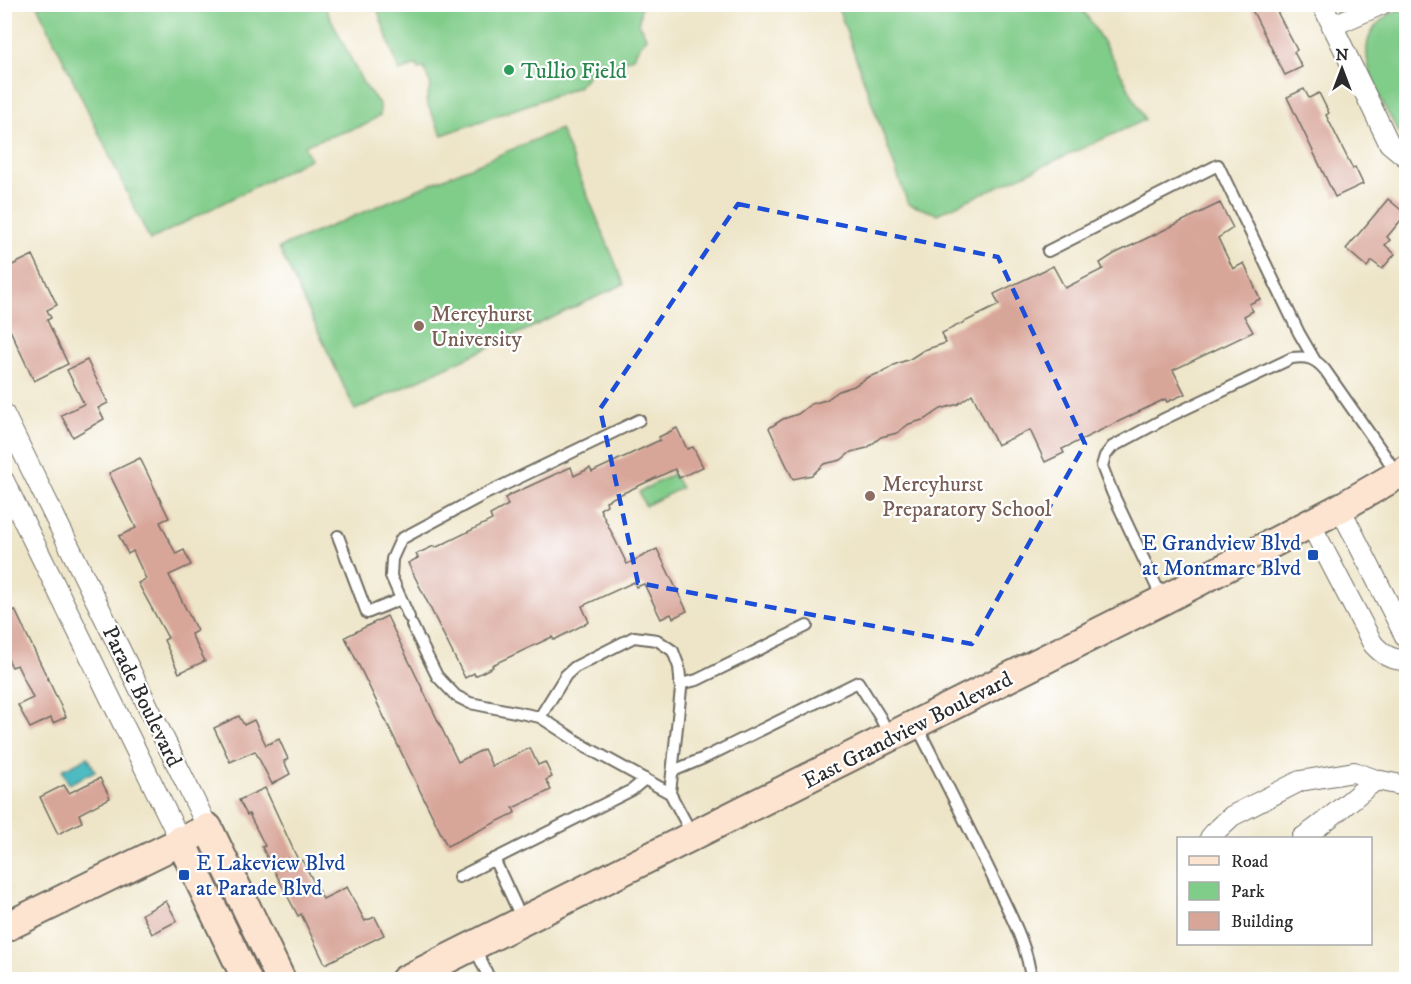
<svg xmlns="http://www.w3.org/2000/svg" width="1411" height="984" viewBox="0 0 1411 984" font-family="'IM FELL DW Pica',serif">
<rect width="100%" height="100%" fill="#fff"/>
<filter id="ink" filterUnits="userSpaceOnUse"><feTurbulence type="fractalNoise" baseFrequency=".0167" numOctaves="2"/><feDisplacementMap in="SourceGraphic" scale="12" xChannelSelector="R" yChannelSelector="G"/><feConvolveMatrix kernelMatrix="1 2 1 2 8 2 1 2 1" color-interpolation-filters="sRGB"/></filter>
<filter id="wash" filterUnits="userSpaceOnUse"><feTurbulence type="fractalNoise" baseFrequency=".008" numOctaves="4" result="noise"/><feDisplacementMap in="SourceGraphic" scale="24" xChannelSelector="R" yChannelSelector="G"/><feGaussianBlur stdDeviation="1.35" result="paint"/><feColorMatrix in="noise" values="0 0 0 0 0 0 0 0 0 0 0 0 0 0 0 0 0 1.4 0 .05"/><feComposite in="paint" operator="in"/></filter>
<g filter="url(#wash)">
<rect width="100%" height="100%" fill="#eee5c8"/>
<g fill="#80cc89" stroke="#567c5a" stroke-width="1.5">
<path d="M234 4 238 11 245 5H324L363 83 380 105V115L365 125 304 145 310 159 150 240 37 5Z"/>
<path d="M376 5H641L639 23 646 37 632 58 592 71 578 87 442 135 426 101 431 85 424 68 418 69 417 65 399 71Z"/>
<path d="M837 5H1080L1113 58 1145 120 937 214 908 204Z"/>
<path d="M1406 7V142C1395 128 1388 114 1380 98 1361 58 1357 24 1406 7Z"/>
<path d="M560 129 624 284 355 410 279 248Z"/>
<path d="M673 474 681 488 645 506 639 492Z"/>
</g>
<path fill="#4ab9c0" stroke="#3a7276" stroke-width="1.5" d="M88 757 95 771 69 784 62 770Z"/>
<g id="blocks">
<g fill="#d8a599">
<path d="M1249 4H1273L1297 50 1294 52 1302 67 1285 75Z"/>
<path d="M1304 89 1309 98 1319 93 1329 113 1326 115 1353 169 1355 167 1363 184 1335 197 1287 97Z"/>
<path d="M1388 199 1406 214 1387 237 1390 240 1385 245 1395 254 1382 269 1372 261 1367 267 1346 249Z"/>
<path d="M1220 203 1233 228 1218 238 1233 269 1244 263 1260 299 1249 304 1253 311 1244 316 1253 332 1173 370 1185 394 1167 402 1165 399 1062 449 1064 453 1045 462 1030 430 997 445 972 394 958 404 941 409 926 419 909 424 897 433 881 437 867 448 851 452 841 460 824 464 812 475 793 479 769 428 783 419 798 414 811 404 826 400 839 391 854 386 868 377 883 372 896 364 910 359 924 350 946 343 942 333 999 305 994 294 1053 266 1065 288 1103 269 1100 263 1114 254Z"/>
<path d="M33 255 57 305 47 310 51 318 47 320 68 364 34 381 4 317V269Z"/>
<path d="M87 360 108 403 98 408 104 419 73 437 61 415 84 404 67 370Z"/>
<path d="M677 428 687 449 693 447 703 467 679 478 675 469 606 501 607 505 600 509 627 564 657 549 687 611 673 618 671 614 661 619 644 584 636 587 634 582 582 606 589 622 554 640 552 637 492 665 493 667 475 676 474 673 465 678 408 563 418 558 416 554 434 546 435 548 492 520 490 515 508 505 505 498 510 495 571 467 574 476 590 468 592 472 660 440 659 437Z"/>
<path d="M140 458 169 518 160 522 176 554 184 550 191 565 169 575 197 631 191 634 205 661 179 673 164 640 168 638 138 583 146 579 133 551 128 554 119 536 136 528 109 473Z"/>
<path d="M15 610 66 717 53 723 51 718 30 728 18 705 33 698 17 665 12 667 4 651V615Z"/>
<path d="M387 616 458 762 484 749 492 766 530 748 538 765 545 762 552 777 546 780 551 790 513 808 515 813 447 846 345 637Z"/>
<path d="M239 716 244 725 254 720 266 745 279 739 288 759 284 761 290 774 272 784 255 751 230 762 214 728Z"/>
<path d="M100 778 110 798 79 814 82 822 58 834 40 797 64 785 69 793Z"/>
<path d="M265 788 299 862 302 860 323 899 347 887 365 921 375 917 384 935 325 964 301 914 298 916 268 859 262 847 265 846 249 814 247 815 239 800Z"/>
<path d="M166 901 177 921 152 934 142 914Z"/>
</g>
</g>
</g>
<g filter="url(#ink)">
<use href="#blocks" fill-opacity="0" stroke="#6f6c62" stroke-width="1.5"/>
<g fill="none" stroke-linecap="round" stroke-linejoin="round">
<g stroke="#6f6c62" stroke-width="14">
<g id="lane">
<path d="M1048 251 1218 165 1299 333 1314 359"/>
<path d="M338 536 367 613 401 599"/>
<path d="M1162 598 1112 492 1102 466 1105 456 1112 447 1166 418 1292 358C1307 356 1315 358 1325 370L1386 457 1397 475"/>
<path d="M409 617 391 576 392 559 401 539 483 495 639 420"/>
<path d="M412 625 437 676 456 696 470 703 540 717"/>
<path d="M680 684 697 680 807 626"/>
<path d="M917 726C943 777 969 828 994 880 1008 911 1028 945 1031 980"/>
<path d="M673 771 704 758 858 682 880 717 890 737"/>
<path d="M670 793 586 747 540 717 566 675 575 667 634 637 657 640 673 651 679 667 681 689 670 793 692 834"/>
<path d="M494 859 522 919"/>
<path d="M459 877 632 790 645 779"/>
<path d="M474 946 490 980"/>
</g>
</g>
<g stroke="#6f6c62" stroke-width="22">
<g id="street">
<path d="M1322 4 1389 143 1406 157"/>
<path d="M1332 26 1382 4"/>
<path d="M4 414 208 828"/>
<path d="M4 481 180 840"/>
<path d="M1340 508 1406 638"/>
<path d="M1310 523 1373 644C1383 655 1391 660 1406 660"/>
<path d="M1210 838 1215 832 1232 816 1300 781 1354 772 1376 780 1406 786"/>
<path d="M1302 838C1328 821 1351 799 1376 780"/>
</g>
</g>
<g stroke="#6f6c62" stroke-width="32">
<g id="secondary">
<path d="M180 840 247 980"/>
<path d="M4 928 208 828 281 980"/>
<path d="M405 980 1163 600 1340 508 1406 470"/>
</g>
</g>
<use href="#lane" stroke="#fff" stroke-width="10"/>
<use href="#street" stroke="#fff" stroke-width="20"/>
<use href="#secondary" stroke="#fde4d0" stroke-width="28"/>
</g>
</g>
<path fill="none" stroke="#1d4ed8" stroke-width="4.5" stroke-dasharray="12 8" stroke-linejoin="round" d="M738 204 998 257 1085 444 972 644 638 583 600 409Z"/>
<circle fill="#2e9e5b" stroke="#fff" stroke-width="2" cx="509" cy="70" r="6"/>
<g fill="#8d6e63" stroke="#fff" stroke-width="2">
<circle cx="419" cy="326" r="6"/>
<circle cx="870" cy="496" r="6"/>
</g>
<g fill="#1a4fb4" stroke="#fff" stroke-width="2">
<rect x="1307" y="549" width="12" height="12" rx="3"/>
<rect x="178" y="869" width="12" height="12" rx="3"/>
</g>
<g text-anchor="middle" stroke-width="4.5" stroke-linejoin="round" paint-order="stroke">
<g font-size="22" fill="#27864d" stroke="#fff" text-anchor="start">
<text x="521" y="78">Tullio Field</text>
</g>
<g font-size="22" fill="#785e54" stroke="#fff" text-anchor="start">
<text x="431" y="321">Mercyhurst<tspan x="431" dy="25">University</tspan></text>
<text x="882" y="491">Mercyhurst<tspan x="882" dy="25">Preparatory School</tspan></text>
</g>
<g font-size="22" fill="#164399" stroke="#fff" text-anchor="end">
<text x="1301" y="550">E Grandview Blvd<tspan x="1301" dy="25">at Montmarc Blvd</tspan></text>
<text x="196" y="870" text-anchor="start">E Lakeview Blvd<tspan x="196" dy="25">at Parade Blvd</tspan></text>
</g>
<g font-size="22" fill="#2b2b2b" stroke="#fff">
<text transform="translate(143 696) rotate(64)" y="8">Parade Boulevard</text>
<text transform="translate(907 729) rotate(-27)" y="8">East Grandview Boulevard</text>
</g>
</g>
<rect width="1411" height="984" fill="none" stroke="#fff" stroke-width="24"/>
<rect x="1177" y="837" width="195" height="108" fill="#ffffff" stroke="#aaaaaa" stroke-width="1.5"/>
<rect x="1189" y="856" width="30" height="9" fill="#fde4d0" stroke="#aaaaaa" stroke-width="1.5"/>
<text x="1231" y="867" font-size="18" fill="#2b2b2b">Road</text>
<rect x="1189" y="882" width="30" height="18" fill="#80cc89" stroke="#aaaaaa" stroke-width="1.5"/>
<text x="1231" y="897" font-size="18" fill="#2b2b2b">Park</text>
<rect x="1189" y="912" width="30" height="18" fill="#d8a599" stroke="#aaaaaa" stroke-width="1.5"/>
<text x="1231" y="927" font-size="18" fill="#2b2b2b">Building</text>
<g transform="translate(1342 69)" stroke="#ffffff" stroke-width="4.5" paint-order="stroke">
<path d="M0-4.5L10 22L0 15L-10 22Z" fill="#2b2b2b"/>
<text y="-9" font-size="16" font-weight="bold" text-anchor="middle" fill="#2b2b2b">N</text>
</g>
</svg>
